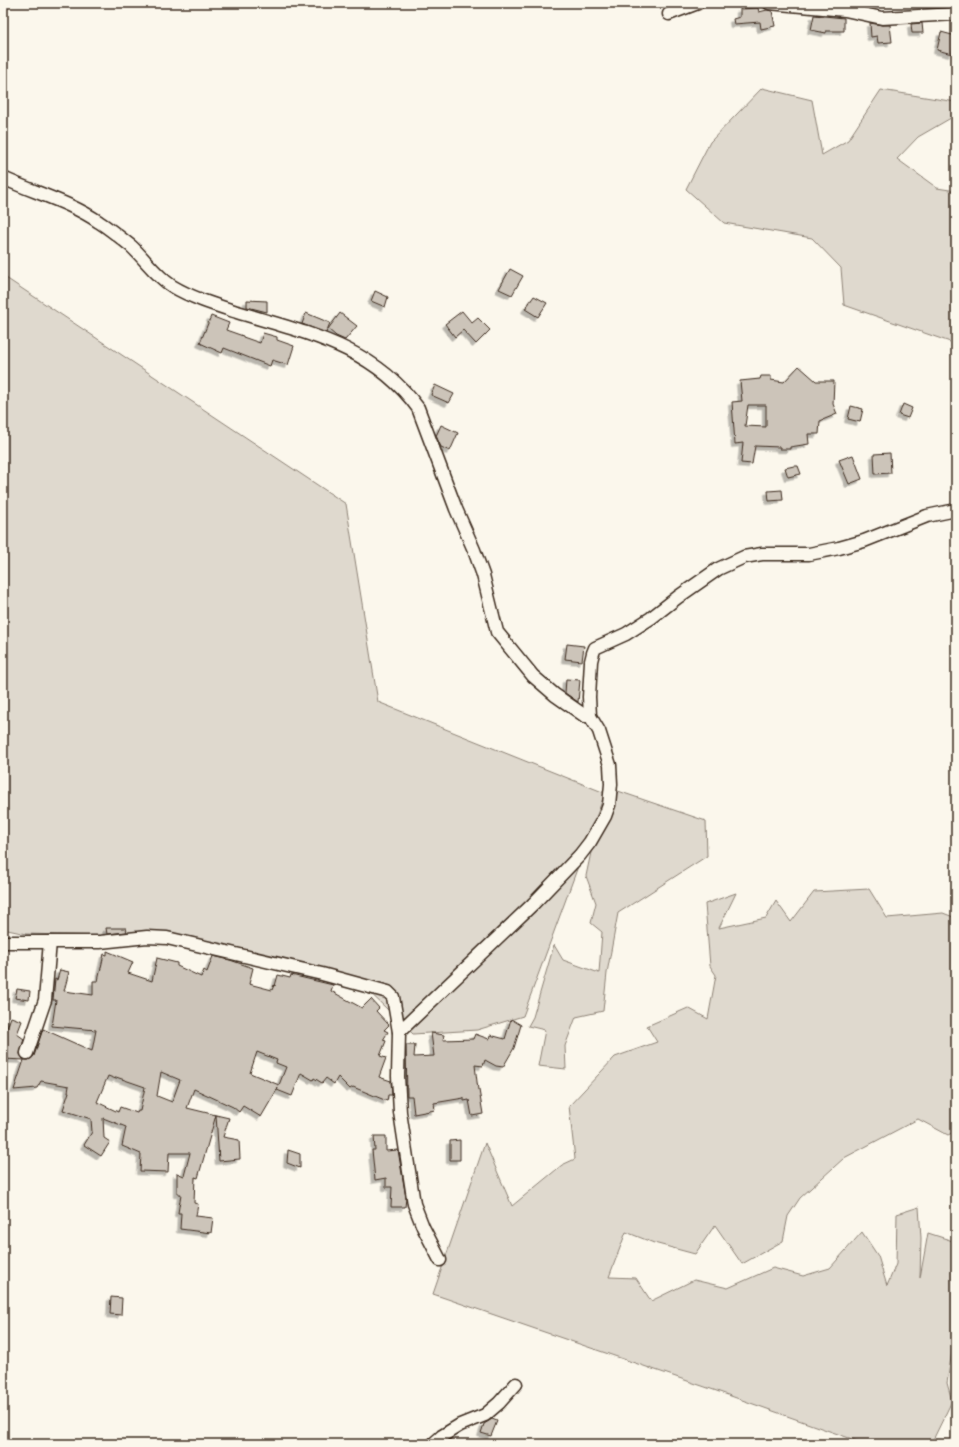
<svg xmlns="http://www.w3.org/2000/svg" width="959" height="1447" viewBox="0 0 959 1447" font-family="'Shantell Sans',sans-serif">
<defs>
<filter id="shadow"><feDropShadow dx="-3.5" dy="3.5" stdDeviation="0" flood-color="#0004"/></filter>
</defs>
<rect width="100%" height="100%" fill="#fbf7ec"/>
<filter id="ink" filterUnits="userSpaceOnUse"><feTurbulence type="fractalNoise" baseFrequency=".025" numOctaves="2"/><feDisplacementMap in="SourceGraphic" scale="8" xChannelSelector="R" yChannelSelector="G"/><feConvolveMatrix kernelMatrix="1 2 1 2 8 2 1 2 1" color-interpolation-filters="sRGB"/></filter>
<g filter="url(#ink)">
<g fill="#dfd9ce" stroke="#8d8276">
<path d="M762 88 812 100 822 155 848 140 881 90 956 102V115L918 137 897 159 937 188 956 191V344L844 305 841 268 812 238 724 223 686 189 710 142Z"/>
<path d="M3 276 346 504 378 702 605 793 523 1016 477 1030 413 1034 362 985 147 937 26 934 3 929Z"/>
<path d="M618 791 706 821 707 856 618 913 607 973 603 1011 576 1017 565 1046 566 1069 538 1066 545 1030 528 1026 533 1017 554 945 563 960 599 973 602 932 591 923 596 903 586 876 593 843Z"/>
<path d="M869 889 887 918 943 913 956 918V1131L948 1135 918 1119 844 1158 800 1198 788 1216 783 1241 742 1264 715 1225 695 1254 654 1243 626 1232 609 1277 636 1278 651 1301 694 1280 728 1288 773 1268 803 1276 830 1268 862 1232 878 1256 887 1286 896 1264 897 1214 919 1207 921 1238 920 1278 928 1233 956 1242V1334L953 1345 947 1383 952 1401 931 1444H866L711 1389 433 1294 485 1143 512 1206 562 1165 575 1159 569 1106 615 1057 657 1042 647 1026 688 1008 708 1019 716 975 710 966 705 904 736 893 719 928 766 918 776 901 791 922 814 892Z"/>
</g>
<g fill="#ccc4b9" stroke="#3b2a1e" fill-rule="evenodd" filter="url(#shadow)">
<path d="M758 8 759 12 767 10 772 11 775 26 761 29 760 22 734 24 733 19 740 17V9Z"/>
<path d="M814 15 844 18V31H826V33L811 30Z"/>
<path d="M870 23 882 25H890L892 42 878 43 877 36 871 37Z"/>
<path d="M922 23 923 33H912L911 24Z"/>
<path d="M941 32 956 36 952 54 937 50Z"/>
<path d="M510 269 523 276 512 295 499 289Z"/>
<path d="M375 291 388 297 385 307 371 301Z"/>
<path d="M534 296 547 303 538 317 525 309Z"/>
<path d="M247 300 267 301V312L247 307Z"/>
<path d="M462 311 472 323 478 318 490 330 476 344 463 330 455 337 445 324Z"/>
<path d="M306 313 330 323 326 333 302 324Z"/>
<path d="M340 313 357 326 345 340 336 336 328 329Z"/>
<path d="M211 316 229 323 226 330 243 336V337L260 343 263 333 277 337V340L294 346 288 365 272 360 270 366 224 348 222 353 200 343Z"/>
<path d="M799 366 816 381H834L833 404 837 414 820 421 819 434H808L809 444 790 447V449H780V447L755 446 752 464 741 463 743 443 735 444 732 402 742 401 740 381 760 379 761 376H771V380L784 382ZM748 405H766V427L745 426Z"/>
<path d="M435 385 454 394 449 403 431 395Z"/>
<path d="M903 404 912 408 908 418 899 415Z"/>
<path d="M851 406 863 409 860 422 848 419Z"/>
<path d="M441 425 458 433 450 451 441 447 436 436Z"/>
<path d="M890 453 891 473 875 474 874 454Z"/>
<path d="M853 455 862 479 849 484 839 460Z"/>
<path d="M794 466H798L801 474 788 477 785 468Z"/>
<path d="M782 490 783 500 769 501 768 491Z"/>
<path d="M567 644 584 646 582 661 565 659Z"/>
<path d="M566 679 580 680 578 702 565 693Z"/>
<path d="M106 928H126L127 932 107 934Z"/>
<path d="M107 951 133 962 128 973 152 981 157 958 177 963V966L201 977 204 970 207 972 213 956 230 960 253 968 249 984 272 990 274 985 275 986 278 975 290 978 291 975 333 985 331 991 362 1008 371 999 379 1008 376 1011 389 1025 384 1030 388 1032 383 1040 386 1041 380 1056 386 1058 379 1077 391 1081 392 1095H388L387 1101 353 1087 350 1089 338 1077 334 1084 326 1078 322 1083 314 1078 313 1080 301 1073 292 1096 277 1090 278 1088 261 1117 243 1106 239 1112 233 1107 194 1089 187 1108 216 1115 198 1178 195 1177 194 1203 198 1204 196 1216 213 1218 211 1233 180 1229 181 1213H178L181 1194H177V1173L184 1176 190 1153H169L168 1172 140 1171 141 1154 122 1146 126 1127 103 1118 104 1138 110 1142 101 1156 84 1145 92 1132 91 1119 63 1110 69 1092H68L69 1086 41 1081 37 1088 14 1090 24 1060 3 1059V1033L5 1028H7L11 1017 22 1021 17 1034 24 1039 20 1054 24 1060H29L34 1056 43 1029 92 1051 96 1030 52 1026 56 1000H53L55 979 57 980 60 970 69 972 64 991 93 995V981H98L104 954 107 955ZM257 1052 277 1060 276 1063 286 1067 279 1085 250 1073ZM161 1072 180 1080 172 1102 157 1096ZM108 1076 116 1079V1077L145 1087 140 1111H138L137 1113 120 1107 118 1112 97 1102Z"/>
<path d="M17 989 30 991 29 1000 15 998Z"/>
<path d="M511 1019 521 1025 514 1048 503 1067 496 1066 485 1060 483 1066 475 1065 478 1090H479L483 1114 472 1116 469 1100 464 1101V1098L434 1103 435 1110 414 1114 412 1096H407L406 1045H415L414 1057 434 1056 431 1033 444 1035 443 1040 473 1039 475 1034 489 1039 490 1035 505 1039Z"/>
<path d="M216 1115 229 1118 223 1137 239 1140 240 1159 219 1161Z"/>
<path d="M374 1136H386V1151L398 1150 406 1198 405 1207H391L392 1187H386V1178L375 1180 372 1150H375Z"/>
<path d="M460 1140V1160H450V1141Z"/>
<path d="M288 1150 300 1154V1168L287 1163Z"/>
<path d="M111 1297 122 1298 121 1315 110 1314Z"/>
<path d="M492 1419 497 1421 491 1436 481 1433 484 1424Z"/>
</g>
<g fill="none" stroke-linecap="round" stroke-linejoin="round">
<g stroke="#3b2a1e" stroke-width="15">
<g id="street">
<path d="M769 3 845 10 882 18 956 14"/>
<path d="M669 14 698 3"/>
<path d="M3 178C35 193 70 202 99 222 110 229 121 238 131 246 145 259 156 276 172 286 192 298 215 305 237 312 306 333 373 346 418 408L456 509 474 550 483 575 497 632 533 676 555 695 585 716H590"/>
<path d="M3 942H100L147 937 167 938 322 974 388 992 393 997 399 1032 398 1076 400 1112 414 1204 423 1227 440 1260"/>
<path d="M399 1032 533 904 580 855 590 842 605 816 609 805 611 784 610 765 599 731 590 716 589 697 591 661 593 653 595 648 626 634 651 618 678 597 718 569 744 557 762 554H809L839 548 864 541 927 516 956 510"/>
<path d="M27 1053 45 1000 50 942"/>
<path d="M433 1444 442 1436 460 1425 485 1415 499 1403 516 1384"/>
</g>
</g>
<use href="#street" stroke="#fbf7ec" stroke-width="12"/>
</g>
</g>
<rect width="959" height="1447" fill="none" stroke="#fbf7ec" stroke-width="16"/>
<rect x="8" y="8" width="943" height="1431" fill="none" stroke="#3b2a1e" stroke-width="1.5" filter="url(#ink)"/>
</svg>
